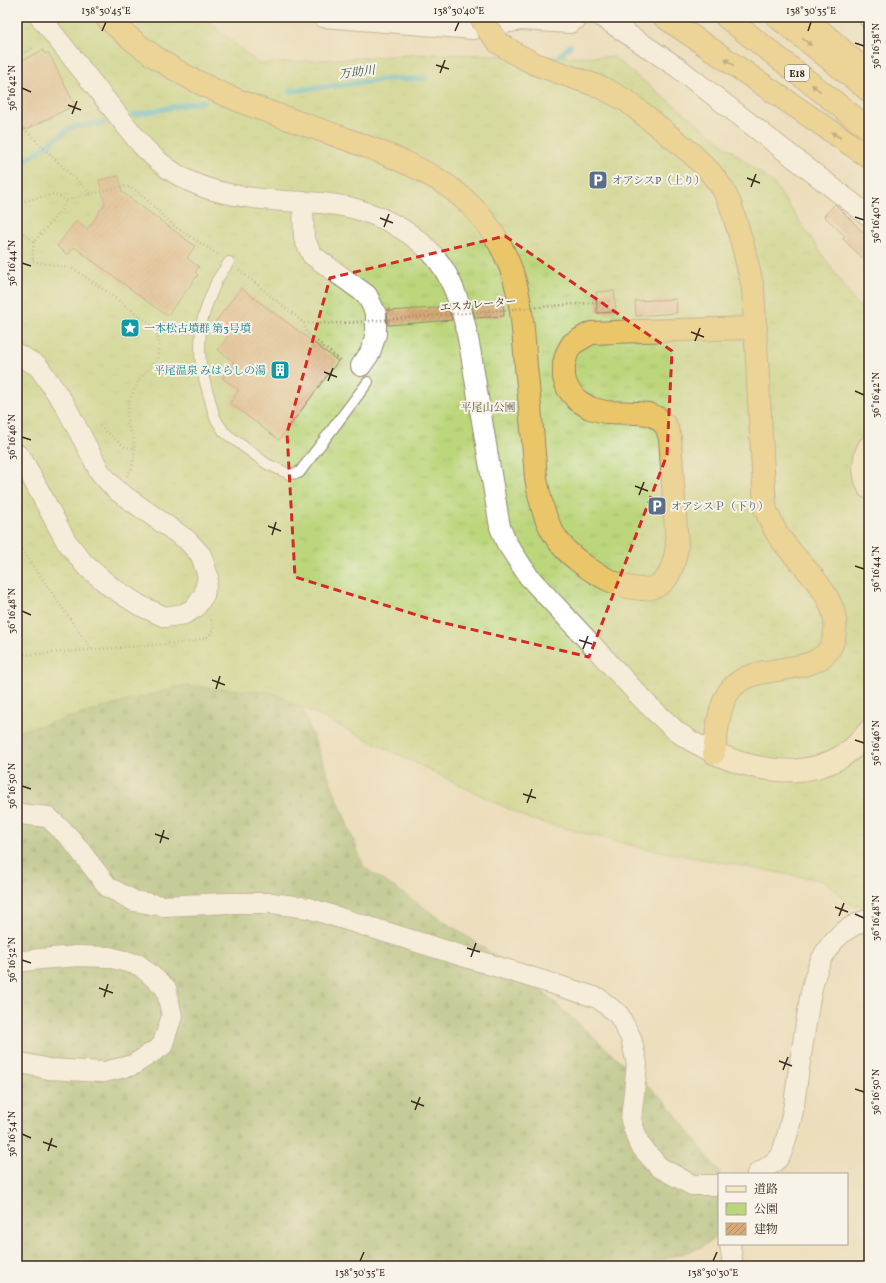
<svg xmlns="http://www.w3.org/2000/svg" width="886" height="1283" viewBox="0 0 886 1283" font-family="Vollkorn,'Noto Serif JP',serif">
<defs>
<pattern id="forest-firs" width="22" height="20" patternUnits="userSpaceOnUse"><rect width="22" height="20" fill="#95b76c"/><path d="M5 1l3.5 6h-7zM16 11l3.5 6h-7z" fill="#7b9558"/></pattern>
<pattern id="park-tufts" width="24" height="20" patternUnits="userSpaceOnUse"><rect width="24" height="20" fill="#bcd67c"/><path d="M3 7l-1-3M5 7V3M7 7l1-3M15 17l-1-3M17 17v-4M19 17l1-3" fill="none" stroke="#a2b86b"/></pattern>
<pattern id="building-hatch" width="6" height="6" patternUnits="userSpaceOnUse"><rect width="6" height="6" fill="#d9aa77"/><path d="M-1 1l2-2M0 6l6-6M5 7l2-2" fill="none" stroke="#b18b61"/></pattern>
</defs>
<rect width="100%" height="100%" fill="#f7f3e8"/>
<filter id="ink" filterUnits="userSpaceOnUse"><feTurbulence type="fractalNoise" baseFrequency=".025" numOctaves="2"/><feDisplacementMap in="SourceGraphic" scale="8" xChannelSelector="R" yChannelSelector="G"/><feConvolveMatrix kernelMatrix="1 2 1 2 8 2 1 2 1" color-interpolation-filters="sRGB"/></filter>
<filter id="wash" filterUnits="userSpaceOnUse"><feTurbulence type="fractalNoise" baseFrequency=".012" numOctaves="4" result="noise"/><feDisplacementMap in="SourceGraphic" scale="16" xChannelSelector="R" yChannelSelector="G"/><feGaussianBlur stdDeviation="0.9" result="paint"/><feColorMatrix in="noise" values="0 0 0 0 0 0 0 0 0 0 0 0 0 0 0 0 0 1.4 0 .05"/><feComposite in="paint" operator="in"/></filter>
<g filter="url(#wash)">
<rect width="100%" height="100%" fill="#ecdebb"/>
<path fill="url(#forest-firs)" stroke="#687045" d="M17 291 264 611 364 867 524 975 665 1101 721 1174H719V1235L702 1247 658 1261 632 1266H17Z"/>
<path fill="url(#park-tufts)" stroke="#7c804d" d="M17 17H203L259 64 426 54 613 57 774 184 856 304 869 311V905H851L825 881 642 848 529 819 271 692 182 686 17 732Z"/>
<g fill="none" stroke-linecap="round" stroke-linejoin="round">
<g stroke="#52bdce" stroke-width="5.5">
<path d="M558 57 570 46"/>
<path d="M290 91 392 79H426"/>
<path d="M133 115 204 101"/>
<path d="M17 167 72 127 103 123"/>
</g>
</g>
<g id="blocks">
<g fill="url(#building-hatch)">
<path d="M43 50 45 54 48 52 75 105 17 134V63Z"/>
<path d="M119 176 122 192 195 246 187 258 199 267 195 272 198 275 167 316 74 247 68 255 57 246 76 221 87 229 105 205 99 180Z"/>
<path d="M835 204 869 238V264L842 238 845 236 824 216Z"/>
<path d="M241 288 338 361 279 440 230 403 239 390 222 378 234 362 218 350 228 336 213 325Z"/>
<path d="M614 291 616 312 597 313 596 292Z"/>
<path d="M676 299 677 313 636 316 635 301Z"/>
<path d="M503 303 504 316 475 318 472 305Z"/>
<path d="M448 307 452 320 388 325 387 309H390V311Z"/>
</g>
</g>
</g>
<g filter="url(#ink)">
<use href="#blocks" fill-opacity="0" stroke="#94846c" stroke-width="1"/>
<g fill="none" stroke-linecap="round" stroke-linejoin="round">
<g stroke="#94846c" stroke-width="12">
<path id="lane" d="M229 262 217 280 208 302 201 324 200 349 201 368 215 418 224 432 267 464 289 474 299 473 368 382"/>
</g>
<g stroke="#94846c" stroke-width="22">
<g id="street">
<path d="M40 17 139 142C177 185 216 195 272 200 301 203 331 201 359 210 387 218 417 235 436 258 466 295 471 358 479 403 486 444 493 485 500 527L506 542 529 577 647 704 676 731 691 741 714 753"/>
<path d="M323 17 473 29 521 20 570 23 579 17"/>
<path d="M602 17 677 67 869 216"/>
<path d="M868 17 869 18"/>
<path d="M303 203 304 238 312 255 367 295 376 314V334L370 353 361 366"/>
<path d="M17 354 38 366 65 405 100 472 116 490 187 540 201 555 208 576 204 595 195 608 184 614 165 617 139 605 111 587 85 565 66 541 22 459 17 454"/>
<path d="M17 816 20 814 48 817 71 839 108 887 134 901 163 906 227 903H272L308 908 598 998 619 1015 631 1038 637 1064 631 1120 639 1144 659 1167 692 1185H719"/>
<path d="M17 962 40 959 78 956 109 957 139 965 166 988 172 1016 162 1046 133 1065 104 1072 49 1069 17 1062"/>
<path d="M757 1174C764 1169 774 1164 779 1157 785 1150 792 1115 794 1105 797 1080 801 1055 805 1030 812 983 816 936 869 919"/>
<path d="M730 1244 733 1266"/>
</g>
</g>
<g stroke="#94846c" stroke-width="24">
<g id="secondary">
<path d="M869 447C862 460 863 475 869 488"/>
<path d="M714 753C767 776 830 783 869 731"/>
</g>
</g>
<g stroke="#94846c" stroke-width="24">
<g id="highway">
<path d="M106 17C135 44 167 68 204 85 250 108 300 122 349 140 416 165 476 187 507 259 522 292 523 330 526 366 530 403 533 441 536 478 540 501 545 524 560 543 577 566 639 607 665 580 673 571 675 557 677 546L670 438 666 426 658 418 648 414 637 413 605 412 590 408 577 400 568 389 564 378V364L567 353 572 344 591 333 641 331 756 328"/>
<path d="M664 17 869 157"/>
<path d="M726 17 869 129"/>
<path d="M777 17 869 91"/>
<path d="M805 17 859 65"/>
<path d="M499 43 516 54 535 64 603 88 627 101 691 153 711 173 723 189 731 206 743 246 753 288 765 508C769 517 773 527 778 535 799 567 849 600 832 644 817 680 755 659 731 689 718 704 717 733 714 753"/>
</g>
</g>
<g stroke="#94846c" stroke-width="2.5" stroke-dasharray="1 3" stroke-linecap="butt">
<path d="M17 56 35 47"/>
<path d="M17 130 22 127 91 194 126 186 137 191 174 226 219 255"/>
<path d="M17 203 53 194 67 200 91 194"/>
<path d="M17 228 34 242 61 210 67 200"/>
<path d="M34 242 32 261 74 269 106 291 154 327 159 340 158 358 139 380 128 403 127 424 133 436 135 448 125 447 97 424"/>
<path d="M239 270 304 323H345"/>
<path d="M304 323 306 332 342 362"/>
<path d="M127 476 132 468 135 448"/>
<path d="M17 543 92 650"/>
<path d="M17 651 26 655 38 654 192 642 208 637 214 629 211 619"/>
</g>
<use href="#lane" stroke="#fff" stroke-width="10"/>
<use href="#street" stroke="#fff" stroke-width="20"/>
<use href="#secondary" stroke="#f7e8c3" stroke-width="22"/>
<use href="#highway" stroke="#ebc669" stroke-width="22"/>
<g stroke="#94846c" stroke-width="24" stroke-linecap="butt">
<path id="highway-bridge" d="M481 17 489 31 499 43"/>
</g>
<path stroke="#94846c" stroke-width="2.5" stroke-dasharray="1 3" stroke-linecap="butt" d="M345 323 612 301"/>
<use href="#highway-bridge" stroke="#ebc669" stroke-width="22"/>
</g>
<defs><path id="oneway-solid" d="M-6-.8H1V-3.2L6.5 0L1 3.2V.8H-6Z"/></defs>
<g fill="#8a7040">
<use href="#oneway-solid" transform="translate(807 42) rotate(38)"/>
<use href="#oneway-solid" transform="translate(729 62) rotate(-146)"/>
<use href="#oneway-solid" transform="translate(816 88) rotate(-142)"/>
<use href="#oneway-solid" transform="translate(836 135) rotate(-147)"/>
</g>
</g>
<path d="M0 0H886V1283H0ZM505 236 672 351 667 455 589 657 436 621 295 577 287 433 330 278Z" fill="#ecdebb" fill-opacity=".55" fill-rule="evenodd"/>
<path fill="none" stroke="#d62828" stroke-width="3" stroke-dasharray="8 5" stroke-linejoin="round" d="M505 236 672 351 667 455 589 657 436 621 295 577 287 433 330 278Z"/>
<path fill="none" stroke="#3b2a1e" stroke-width="1.5" d="M102 31 106 22M455 31 459 22M808 31 811 22M855 43 864 46M436 65 449 69M440 73 445 60M22 88 31 92M68 105 81 110M72 114 77 101M747 178 760 183M751 187 756 174M855 217 864 220M380 218 393 223M384 227 389 214M22 263 31 266M691 332 704 337M695 341 700 328M324 372 337 377M328 381 333 368M855 391 864 395M22 437 31 440M635 486 648 491M639 495 644 482M268 526 281 531M272 535 276 522M855 566 864 569M22 611 31 615M579 640 592 644M583 649 588 636M212 680 225 685M216 689 220 676M855 740 864 743M22 786 31 789M523 794 536 798M527 803 532 789M155 834 169 839M160 843 164 830M835 907 848 912M855 914 864 918M839 916 844 903M467 948 480 952M471 957 476 943M22 960 31 963M99 988 113 993M104 997 108 984M779 1061 792 1066M783 1070 788 1057M855 1089 864 1092M411 1101 424 1106M415 1110 420 1097M22 1134 31 1138M43 1142 57 1147M48 1151 52 1138M360 1261 364 1252M713 1261 717 1252"/>
<defs>
<g id="parking-square" transform="scale(1)"><rect x="-9" y="-9" width="18" height="18" rx="4" fill="#5c6f8a" stroke="#f7f3e8"/><path d="M-3.5-5.5H1a3.5 3.5 0 0 1 0 7H-1V5.5H-3.5ZM-1-3.4V-.6H.8a1.4 1.4 0 0 0 0-2.8Z" fill="#fff"/></g>
<g id="sight-square" transform="scale(1)"><rect x="-9" y="-9" width="18" height="18" rx="4" fill="#0f9aa8" stroke="#f7f3e8"/><path d="M0-6L1.8-2.2L6-1.7L2.9 1.2L3.7 5.4L0 3.3L-3.7 5.4L-2.9 1.2L-6-1.7L-1.8-2.2Z" fill="#fff"/></g>
<g id="building-square" transform="scale(1)"><rect x="-9" y="-9" width="18" height="18" rx="4" fill="#0f9aa8" stroke="#f7f3e8"/><path d="M-4-6H4V6H1V3H-1V6H-4ZM-2.5-4.3h1.7v1.8h-1.7ZM.8-4.3h1.7v1.8H.8ZM-2.5-1h1.7V.8h-1.7ZM.8-1h1.7V.8H.8Z" fill="#fff"/></g>
</defs>
<g fill-rule="evenodd">
<use href="#parking-square" x="598" y="180"/>
<use href="#sight-square" x="130" y="328"/>
<use href="#building-square" x="280" y="370"/>
<use href="#parking-square" x="657" y="506"/>
</g>
<g text-anchor="middle" stroke-width="4" stroke-linejoin="round" paint-order="stroke">
<rect fill="#f7f3e8" stroke="#73665b" stroke-width="1" x="785" y="65" width="24" height="16" rx="3"/>
<g font-size="10" font-weight="bold" fill="#3b2a1e">
<text x="797" y="77">E18</text>
</g>
<g font-size="11" fill="#4e5e75" stroke="#f7f3e8" text-anchor="start">
<text x="612" y="184">オアシスP（上り）</text>
<text x="671" y="510">オアシスＰ（下り）</text>
</g>
<g font-size="11" fill="#3b2a1e" stroke="#f7f3e8">
<text transform="translate(478 304) rotate(-5)" y="4">エスカレーター</text>
</g>
<g font-size="11" fill="#0d838f" stroke="#f7f3e8" text-anchor="start">
<text x="144" y="332">一本松古墳群 第3号墳</text>
<text x="266" y="374" text-anchor="end">平尾温泉 みはらしの湯</text>
</g>
<g font-size="11" fill="#5b5536" stroke="#f7f3e8">
<text x="488" y="411">平尾山公園</text>
</g>
<g font-size="12" font-style="italic" fill="#425653" stroke="#f7f3e8">
<text transform="translate(357 72) rotate(-7)" y="4">万助川</text>
</g>
</g>
<rect width="886" height="1283" fill="none" stroke="#f7f3e8" stroke-width="44"/>
<rect x="718" y="1173" width="130" height="72" fill="#f7f3e8" stroke="#aca397"/>
<rect x="726" y="1186" width="20" height="6" fill="#f7e8c3" stroke="#aca397"/>
<text x="754" y="1193" font-size="12" fill="#3b2a1e">道路</text>
<rect x="726" y="1203" width="20" height="12" fill="url(#park-tufts)" stroke="#aca397"/>
<text x="754" y="1213" font-size="12" fill="#3b2a1e">公園</text>
<rect x="726" y="1223" width="20" height="12" fill="url(#building-hatch)" stroke="#aca397"/>
<text x="754" y="1233" font-size="12" fill="#3b2a1e">建物</text>
<rect x="22" y="22" width="842" height="1239" fill="none" stroke="#3b2a1e" stroke-width="1.5"/>
<g font-size="10" text-anchor="middle" fill="#3b2a1e">
<text x="106" y="14">138°30'45"E</text>
<text x="459" y="14">138°30'40"E</text>
<text x="811" y="14">138°30'35"E</text>
<text transform="translate(875 46) rotate(-90)" y="4">36°16'38"N</text>
<text transform="translate(11 88) rotate(-90)" y="4">36°16'42"N</text>
<text transform="translate(875 220) rotate(-90)" y="4">36°16'40"N</text>
<text transform="translate(11 263) rotate(-90)" y="4">36°16'44"N</text>
<text transform="translate(875 395) rotate(-90)" y="4">36°16'42"N</text>
<text transform="translate(11 437) rotate(-90)" y="4">36°16'46"N</text>
<text transform="translate(875 569) rotate(-90)" y="4">36°16'44"N</text>
<text transform="translate(11 611) rotate(-90)" y="4">36°16'48"N</text>
<text transform="translate(875 743) rotate(-90)" y="4">36°16'46"N</text>
<text transform="translate(11 786) rotate(-90)" y="4">36°16'50"N</text>
<text transform="translate(875 918) rotate(-90)" y="4">36°16'48"N</text>
<text transform="translate(11 960) rotate(-90)" y="4">36°16'52"N</text>
<text transform="translate(875 1092) rotate(-90)" y="4">36°16'50"N</text>
<text transform="translate(11 1134) rotate(-90)" y="4">36°16'54"N</text>
<text x="360" y="1276">138°30'35"E</text>
<text x="713" y="1276">138°30'30"E</text>
</g>
</svg>
